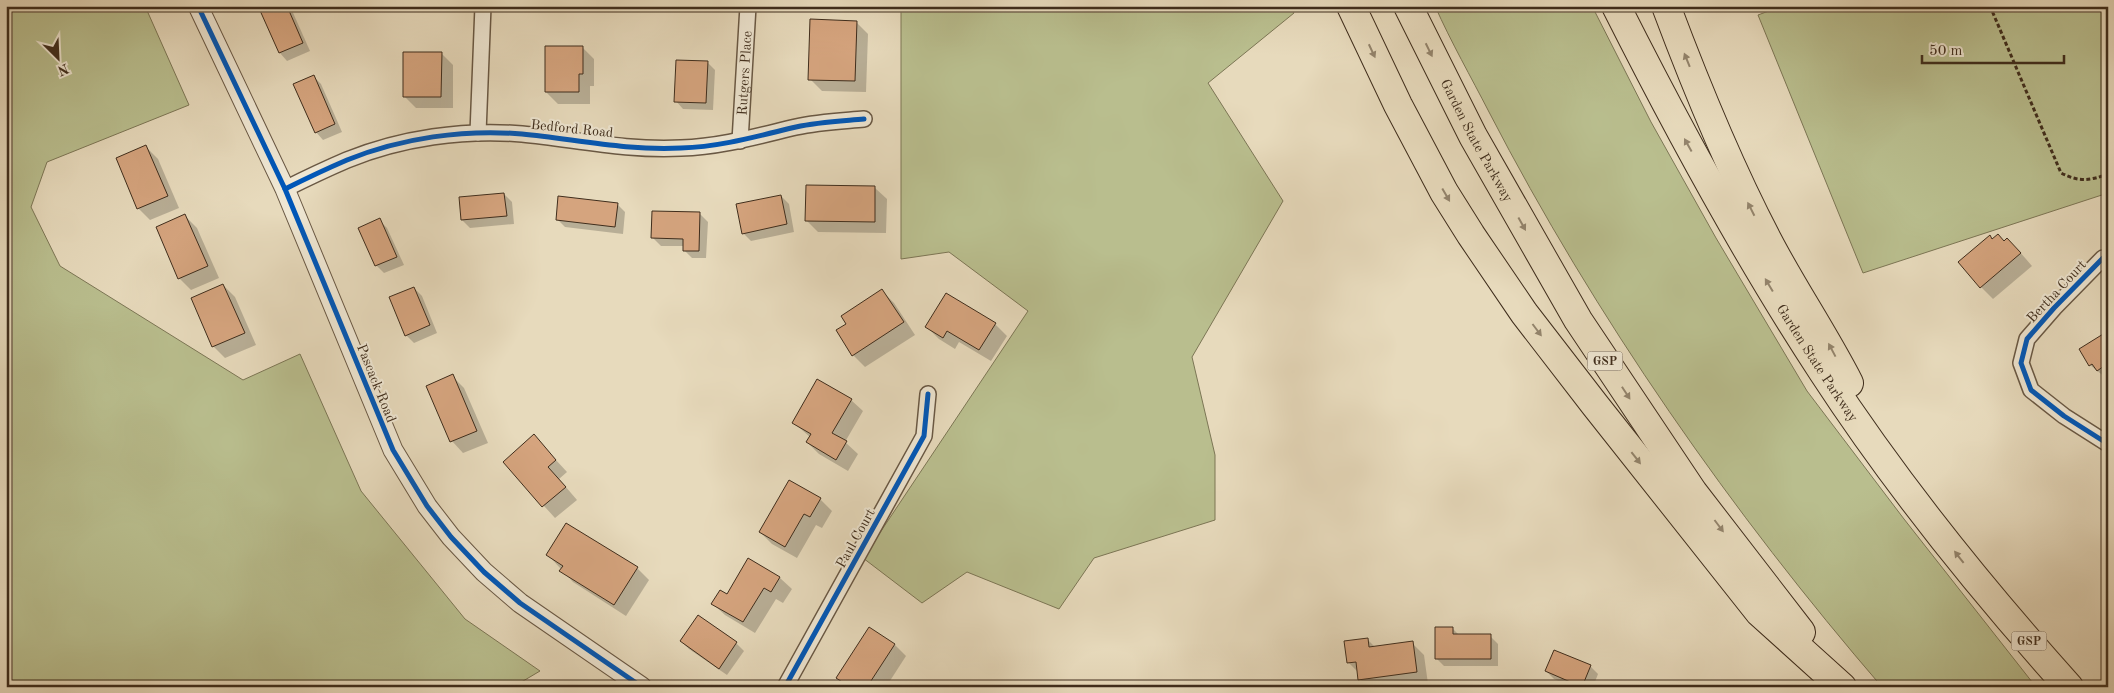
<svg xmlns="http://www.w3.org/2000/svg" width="2114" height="693" viewBox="0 0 2114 693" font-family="'Old Standard TT',serif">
<rect width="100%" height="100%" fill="#e7dabc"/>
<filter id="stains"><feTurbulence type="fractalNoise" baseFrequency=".004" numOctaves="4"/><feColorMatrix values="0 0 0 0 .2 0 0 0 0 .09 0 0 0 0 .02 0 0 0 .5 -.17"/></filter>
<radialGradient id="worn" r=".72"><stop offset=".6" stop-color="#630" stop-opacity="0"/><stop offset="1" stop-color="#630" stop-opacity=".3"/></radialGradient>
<g fill="#b9be8e" stroke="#7c7655">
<path d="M6 6H145L189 105 47 162 31 207 60 266 243 380 300 354 361 491 465 619 540 671 513 687H6Z"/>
<path d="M901 6H1291L1294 13 1208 83 1283 201 1192 357 1215 455V520L1094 558 1059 609 967 572 922 603 863 558 1028 311 949 252 901 259Z"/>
<path d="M1435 6H1592L1651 122 1716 238 1807 391 1904 519 2036 687H1882C1732 513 1595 317 1489 112 1471 77 1451 42 1435 6Z"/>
<path d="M1782 6H2108V193L1863 273 1758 15Z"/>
</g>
<g fill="#0003">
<path d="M260 6H290L310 51 287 61 280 53Z"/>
<path d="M421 6H452V12L426 11Z"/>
<path d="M684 6H715V10L687 9Z"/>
<path d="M820 6H849V11H824Z"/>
<path d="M856 22 868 34 866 92 822 91 810 79Z"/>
<path d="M582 47 594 59V86H590V104H558L546 92Z"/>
<path d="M441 53 453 65V108H416L404 96Z"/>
<path d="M707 62 715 70 713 110 683 109 676 101Z"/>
<path d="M313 76 321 84 342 132 323 140 316 132Z"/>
<path d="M146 147 158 159 179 208 150 220 138 208 117 159Z"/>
<path d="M875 188 887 199 886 233 818 232 806 220Z"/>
<path d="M504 194 512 202 514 224 470 228 462 220 460 199Z"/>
<path d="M781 196 789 204 794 232 751 241 743 233Z"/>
<path d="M617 204 625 212 623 234 565 227 557 219Z"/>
<path d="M700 214 708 222 706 258H692L684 250V246H661L653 238Z"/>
<path d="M185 216 197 228 219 278 191 290 179 278Z"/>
<path d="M379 220 387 228 404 265 384 273 376 265 360 228Z"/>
<path d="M1992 240 2004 242 2019 251 2032 266 1993 299 1981 287Z"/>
<path d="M223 285 235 297 256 345 225 358 213 346Z"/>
<path d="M414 288 422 296 437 333 414 343 406 335Z"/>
<path d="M882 291 894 303 915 335 865 367 853 355 847 325Z"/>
<path d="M995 324 1007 336 991 361 959 342 955 349 939 339 927 327Z"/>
<path d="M2108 332V377L2106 378 2090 365Z"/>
<path d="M452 376 464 388 488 443 463 453 452 441Z"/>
<path d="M851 400 863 411 845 442 858 454 848 471 819 454 807 442 810 437 794 423Z"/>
<path d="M534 436 567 472 559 479 577 500 555 518 504 462Z"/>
<path d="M820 499 832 511 822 528 816 525 797 558 772 544 760 532Z"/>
<path d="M548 555 637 568 649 580 626 616 573 582Z"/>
<path d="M749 559 780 578 792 589 783 603 776 599 755 633 725 615 713 604 728 595Z"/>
<path d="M699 617 736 643 744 651 727 675 689 649 681 641Z"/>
<path d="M1452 628 1460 636H1490L1498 644V666H1444L1436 658Z"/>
<path d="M1367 639 1376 648 1412 643 1424 655 1428 684 1404 687H1367L1360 679 1359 673 1348 662Z"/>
<path d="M895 645 906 656 886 687H847L838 678Z"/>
<path d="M1590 666 1598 674 1593 687H1572L1554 679 1546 671Z"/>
</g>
<g fill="#d5a47e" stroke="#3f2d1c">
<path d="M258 6H287L303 43 279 53Z"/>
<path d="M810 19 857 21 855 81 808 80Z"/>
<path d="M545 46H583V74H579V92H545Z"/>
<path d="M403 52H442L441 97H403Z"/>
<path d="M676 60 708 61 706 103 674 102Z"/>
<path d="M314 75 335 124 315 133 293 84Z"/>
<path d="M146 145 168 196 137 209 116 158Z"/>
<path d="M806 185 875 186V222L805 221Z"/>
<path d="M504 193 507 216 461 220 459 197Z"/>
<path d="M781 195 787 224 742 234 736 204Z"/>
<path d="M558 196 618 203 615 227 556 220Z"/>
<path d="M652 211 700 212 699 251H683V239L651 238Z"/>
<path d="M185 214 208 266 178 279 156 227Z"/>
<path d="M380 218 397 257 375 266 358 228Z"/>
<path d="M1998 234 2004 241 2007 238 2021 253 1980 288 1958 262 1990 235 1992 239Z"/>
<path d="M223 284 245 333 212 347 191 298Z"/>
<path d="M414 287 430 325 405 336 389 297Z"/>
<path d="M882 289 904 322 852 356 836 330 846 324 841 316Z"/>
<path d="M946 293 996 323 979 350 947 331 943 338 925 327Z"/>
<path d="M2108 331V368L2106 369 2104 366 2097 371 2092 364 2089 366 2079 349Z"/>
<path d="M453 374 477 431 450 442 426 386Z"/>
<path d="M817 379 852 399 832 433 847 441 836 460 806 442 811 434 792 423Z"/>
<path d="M534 434 556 460 548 467 566 487 542 507 503 462Z"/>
<path d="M789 480 821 498 810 517 804 514 785 547 759 532Z"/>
<path d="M566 523 638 567 614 605 559 571 563 566 546 555Z"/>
<path d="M748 558 780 577 771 592 764 588 743 622 711 604 720 590 727 594Z"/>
<path d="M698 615 737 642 719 669 680 641Z"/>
<path d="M869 627 895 644 867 687H850L836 678Z"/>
<path d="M1435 627H1453V634H1491V659H1435Z"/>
<path d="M1368 638 1369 647 1413 641 1417 672 1358 680 1356 662 1347 663 1344 641Z"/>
<path d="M1554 650 1591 665 1582 687 1545 671Z"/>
</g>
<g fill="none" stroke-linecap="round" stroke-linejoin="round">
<g stroke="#695844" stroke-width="18">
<g id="minor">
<path d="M478 133 483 6"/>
<path id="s1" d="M740 141 748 6"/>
<path d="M285 189C305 179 326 169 347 160 401 138 464 129 522 134 574 139 628 151 681 148 720 147 758 136 796 127 818 122 842 121 864 119"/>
<path d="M2103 258 2054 308 2027 339 2021 363 2031 390 2064 416 2108 444"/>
<path d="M785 687 924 436 928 394"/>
</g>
</g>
<g stroke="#695844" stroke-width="21">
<path id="tertiary" d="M198 6 285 189 393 450 427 506 451 537 484 572 520 603 642 687"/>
</g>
<g stroke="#3f2d1c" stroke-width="30">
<g id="motorway">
<path d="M1351 6 1398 105 1444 192 1471 235 1524 313 1595 405 1759 612 1842 687"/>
<path id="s2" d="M1408 6 1473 136 1578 320 1693 492 1801 632"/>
<path id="s3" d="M1616 6C1679 131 1746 255 1823 372 1896 484 1980 588 2069 687"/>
<path d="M1666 6C1696 86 1728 165 1768 241 1793 289 1824 334 1849 383"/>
</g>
</g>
<path stroke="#3f2d1c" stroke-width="3" stroke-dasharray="4 2.5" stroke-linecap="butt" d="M1990 6 2061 173C2079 182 2089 181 2108 174"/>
<use href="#minor" stroke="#efe7d3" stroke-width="15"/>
<use href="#tertiary" stroke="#efe7d3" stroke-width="19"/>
<use href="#motorway" stroke="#e7dabc" stroke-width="28"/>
<g stroke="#efe7d3" stroke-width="8">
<g id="cycleway">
<path d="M198 6 285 189 393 450 427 506 451 537 484 572 520 603 642 687"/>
<path d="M285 189C305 179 326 169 347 160 401 138 464 129 522 134 574 139 628 151 681 148 720 147 758 136 796 127 818 122 842 121 864 119"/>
<path d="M2103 258 2054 308 2027 339 2021 363 2031 390 2064 416 2108 444"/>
<path d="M785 687 924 436 928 394"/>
</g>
</g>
<use href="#cycleway" stroke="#0057b8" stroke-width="5"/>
</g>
<defs><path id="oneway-solid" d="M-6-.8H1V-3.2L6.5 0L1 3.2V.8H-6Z" transform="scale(1.25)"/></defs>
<g fill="#93846c">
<use href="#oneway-solid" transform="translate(1429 50) rotate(64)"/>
<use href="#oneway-solid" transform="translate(1372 51) rotate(65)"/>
<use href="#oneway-solid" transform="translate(1687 60) rotate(-112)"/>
<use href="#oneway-solid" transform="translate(1688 145) rotate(-119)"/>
<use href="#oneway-solid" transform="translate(1446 195) rotate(60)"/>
<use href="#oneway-solid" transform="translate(1751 209) rotate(-117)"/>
<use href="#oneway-solid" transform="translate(1522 224) rotate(61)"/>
<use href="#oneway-solid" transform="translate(1769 285) rotate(-121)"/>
<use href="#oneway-solid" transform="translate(1537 330) rotate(53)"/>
<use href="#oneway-solid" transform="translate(1832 350) rotate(-118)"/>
<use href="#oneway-solid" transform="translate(1626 393) rotate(57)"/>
<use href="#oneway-solid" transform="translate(1636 458) rotate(52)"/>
<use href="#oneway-solid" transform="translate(1719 526) rotate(53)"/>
<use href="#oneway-solid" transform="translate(1959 557) rotate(-128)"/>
</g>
<g text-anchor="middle" stroke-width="4" stroke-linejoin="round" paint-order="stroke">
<g fill="#efe7d3" stroke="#746553" stroke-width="1">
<rect x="1587.5" y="351.5" width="35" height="19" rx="4"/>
<rect x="2011.5" y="631.5" width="35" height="19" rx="4"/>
</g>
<g font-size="12" font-weight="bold" fill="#3f2d1c">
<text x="1605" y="365">GSP</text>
<text x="2029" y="645">GSP</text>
</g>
<g font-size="14" fill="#3f2d1c" stroke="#efe7d3">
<text dy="5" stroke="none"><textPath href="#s1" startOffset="68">Rutgers Place</textPath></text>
<text transform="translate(572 128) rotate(6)" y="5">Bedford Road</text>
<text dy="5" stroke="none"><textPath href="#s2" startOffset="151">Garden State Parkway</textPath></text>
<text transform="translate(2056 291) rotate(-47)" y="5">Bertha Court</text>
<text dy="5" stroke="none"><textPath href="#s3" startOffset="410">Garden State Parkway</textPath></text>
<text transform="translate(377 383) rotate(68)" y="5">Pascack Road</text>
<text transform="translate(855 538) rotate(-61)" y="5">Paul Court</text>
</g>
</g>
<rect width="2114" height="693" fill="none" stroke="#e7dabc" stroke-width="25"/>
<rect x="8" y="8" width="2099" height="678" fill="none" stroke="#3f2d1c" stroke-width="2.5"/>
<rect x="12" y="12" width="2089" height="668" fill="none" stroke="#3f2d1c"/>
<g transform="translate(58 58) rotate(156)" stroke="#efe7d3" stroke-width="4" paint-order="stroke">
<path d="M0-4L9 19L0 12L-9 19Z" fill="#3f2d1c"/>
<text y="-8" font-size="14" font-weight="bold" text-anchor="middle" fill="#3f2d1c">N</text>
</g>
<path d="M1922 55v8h142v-8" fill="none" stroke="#3f2d1c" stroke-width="2.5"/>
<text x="1929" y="55" font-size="15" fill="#3f2d1c" stroke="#efe7d3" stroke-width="4" paint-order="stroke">50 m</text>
<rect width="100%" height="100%" filter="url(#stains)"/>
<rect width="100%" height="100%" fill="url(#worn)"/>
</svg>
